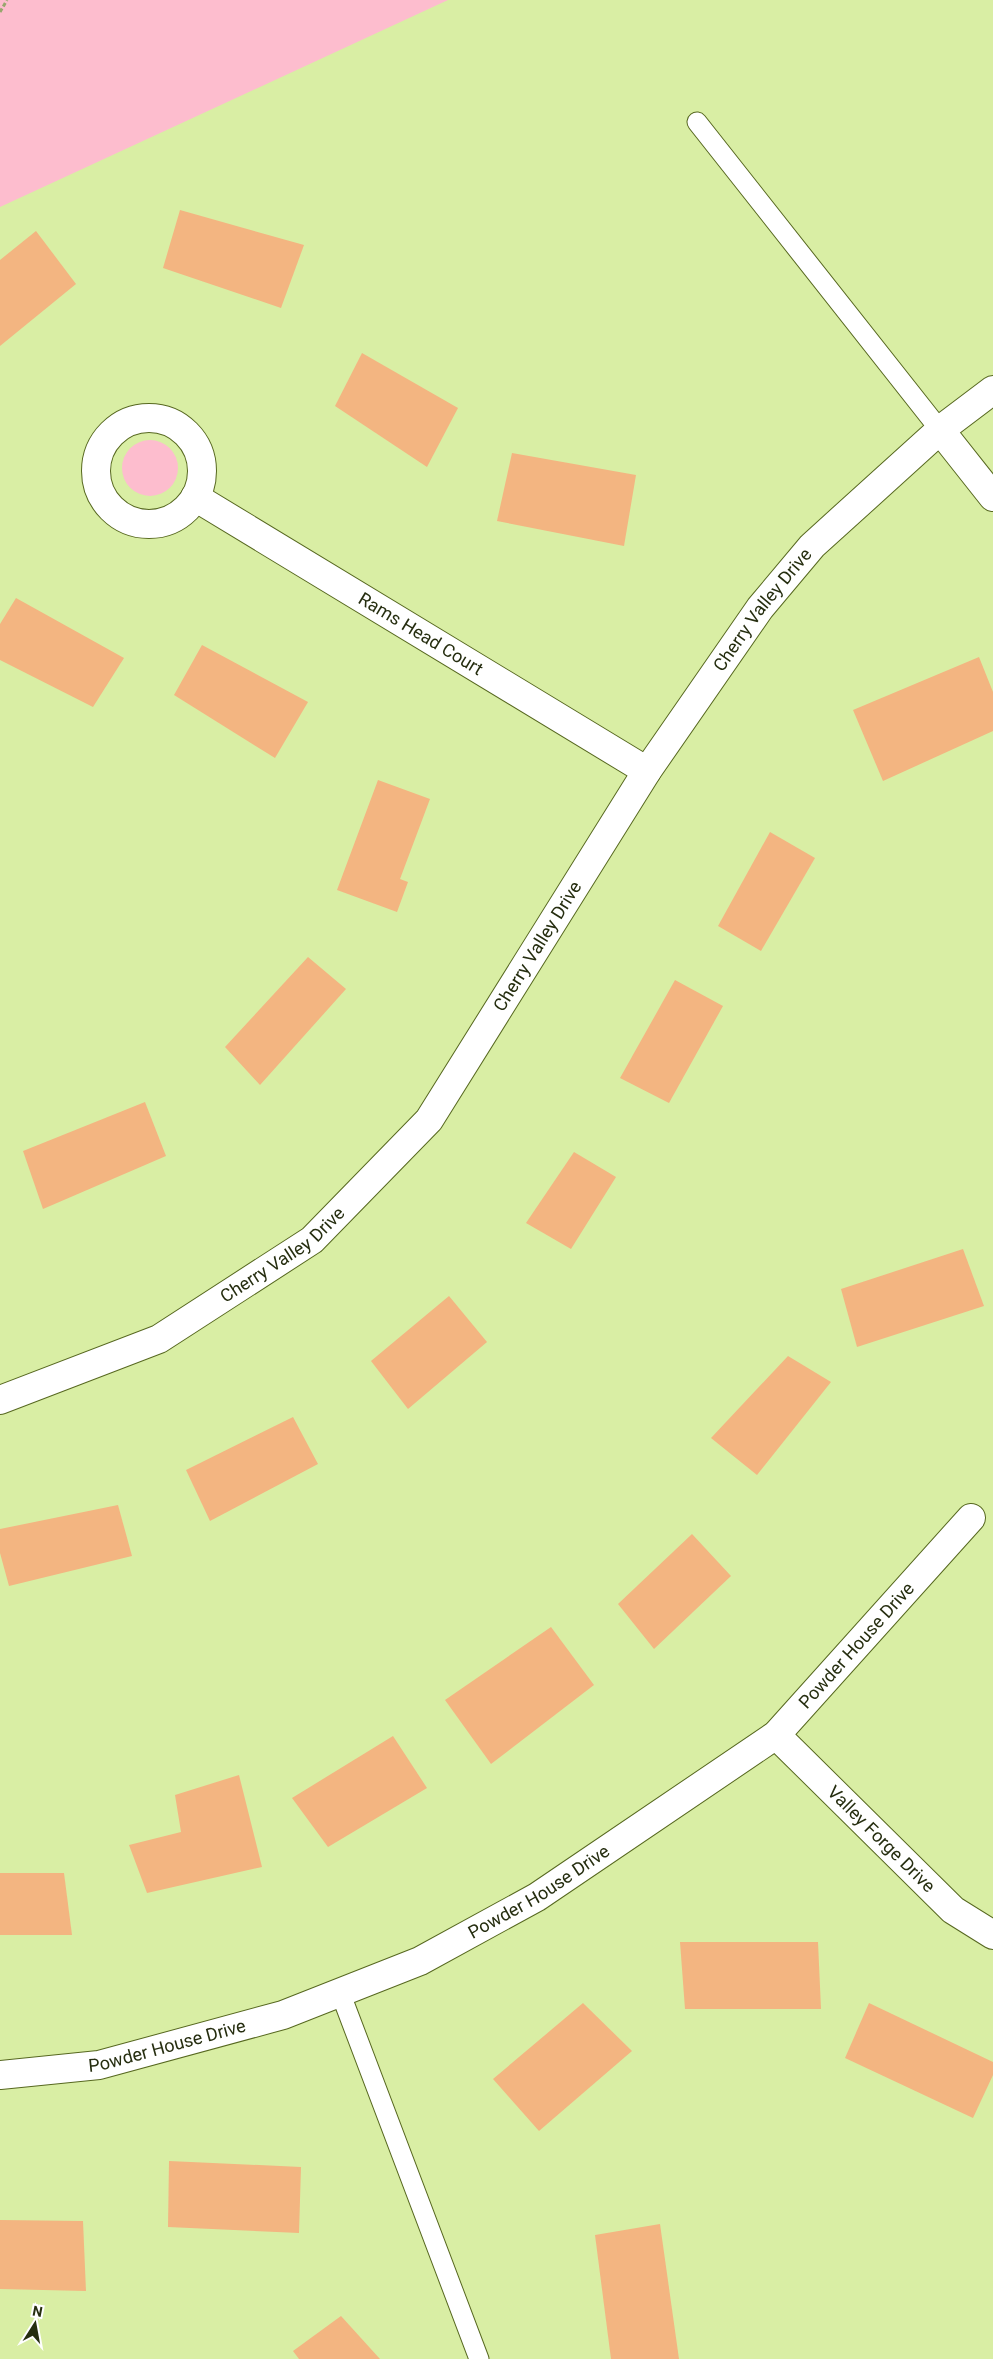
<svg xmlns="http://www.w3.org/2000/svg" width="993" height="2359" viewBox="0 0 993 2359" font-family="Roboto,sans-serif">
<rect width="100%" height="100%" fill="#d9eea4"/>
<g fill="#fdbdce">
<path d="M0 0H448L0 207Z"/>
<circle cx="150" cy="468" r="28"/>
</g>
<g fill="#f3b581">
<path d="M180 210 304 245 281 308 163 268Z"/>
<path d="M36 231 76 284 0 346V260Z"/>
<path d="M362 353 458 408 427 467 335 406Z"/>
<path d="M512 453 636 475 624 546 497 521Z"/>
<path d="M16 598 124 658 93 707 0 660V624Z"/>
<path d="M202 645 308 702 275 758 174 695Z"/>
<path d="M979 657 993 692V731L883 781 853 710Z"/>
<path d="M378 780 430 799 400 879 408 882 397 912 337 890Z"/>
<path d="M770 832 815 858 761 951 718 926Z"/>
<path d="M308 957 346 989 260 1085 225 1047Z"/>
<path d="M675 980 723 1006 669 1103 620 1078Z"/>
<path d="M145 1102 166 1156 43 1209 23 1151Z"/>
<path d="M574 1152 616 1177 571 1249 526 1223Z"/>
<path d="M963 1249 984 1306 857 1347 841 1289Z"/>
<path d="M449 1296 487 1342 408 1409 371 1361Z"/>
<path d="M788 1356 831 1382 757 1475 711 1438Z"/>
<path d="M293 1417 318 1464 210 1521 186 1470Z"/>
<path d="M118 1505 132 1556 9 1586 0 1553V1529Z"/>
<path d="M692 1534 731 1576 654 1649 618 1604Z"/>
<path d="M551 1627 594 1685 491 1764 445 1700Z"/>
<path d="M393 1736 427 1788 328 1847 292 1798Z"/>
<path d="M239 1775 262 1867 147 1893 129 1845 181 1832 175 1795Z"/>
<path d="M0 1873H64L72 1935H0Z"/>
<path d="M680 1942H818L821 2009H685Z"/>
<path d="M583 2003 632 2051 539 2131 493 2079Z"/>
<path d="M869 2003 993 2062V2075L973 2118 845 2058Z"/>
<path d="M169 2161 301 2167 299 2233 168 2227Z"/>
<path d="M0 2220 83 2221 86 2291 0 2289Z"/>
<path d="M660 2224 679 2359H611L595 2235Z"/>
<path d="M341 2316 380 2359H299L293 2351Z"/>
</g>
<g fill="none" stroke-linecap="round" stroke-linejoin="round">
<g stroke="#576820" stroke-width="21">
<g id="service">
<path d="M697 122 940 430"/>
<path d="M340 1992 479 2359"/>
</g>
</g>
<g stroke="#576820" stroke-width="30">
<g id="minor">
<circle cx="149" cy="471" r="53"/>
<path d="M940 430 993 497"/>
<path id="s1" d="M195 497 647 771"/>
<path id="s2" d="M0 1400 159 1339 312 1240 429 1120 647 771 760 608 812 546 940 430 993 390"/>
<path id="s3" d="M776 1735 953 1910 993 1935"/>
<path id="s4" d="M0 2075 99 2065 283 2015 420 1961 537 1897 776 1735 971 1518"/>
</g>
</g>
<path stroke="#97a76d" stroke-width="3" stroke-dasharray="4 2.5" stroke-linecap="butt" d="M0 12 7 0"/>
<use href="#service" stroke="#fff" stroke-width="19"/>
<use href="#minor" stroke="#fff" stroke-width="28"/>
</g>
<g text-anchor="middle" stroke-width="4.5" stroke-linejoin="round" paint-order="stroke">
<g font-size="18" fill="#262e10" stroke="#fff">
<text dy="6" stroke="none"><textPath href="#s2" startOffset="1130">Cherry Valley Drive</textPath></text>
<text dy="6" stroke="none"><textPath href="#s1" startOffset="264">Rams Head Court</textPath></text>
<text dy="6" stroke="none"><textPath href="#s2" startOffset="725">Cherry Valley Drive</textPath></text>
<text dy="6" stroke="none"><textPath href="#s2" startOffset="320">Cherry Valley Drive</textPath></text>
<text dy="6" stroke="none"><textPath href="#s4" startOffset="980">Powder House Drive</textPath></text>
<text dy="6" stroke="none"><textPath href="#s3" startOffset="148">Valley Forge Drive</textPath></text>
<text dy="6" stroke="none"><textPath href="#s4" startOffset="575">Powder House Drive</textPath></text>
<text dy="6" stroke="none"><textPath href="#s4" startOffset="170">Powder House Drive</textPath></text>
</g>
</g>
<g transform="translate(35 2324) rotate(11)" stroke="#ffffff" stroke-width="4" paint-order="stroke">
<path d="M0-4L9 19L0 12L-9 19Z" fill="#262e10"/>
<text y="-8" font-size="14" font-weight="bold" text-anchor="middle" fill="#262e10">N</text>
</g>
</svg>
